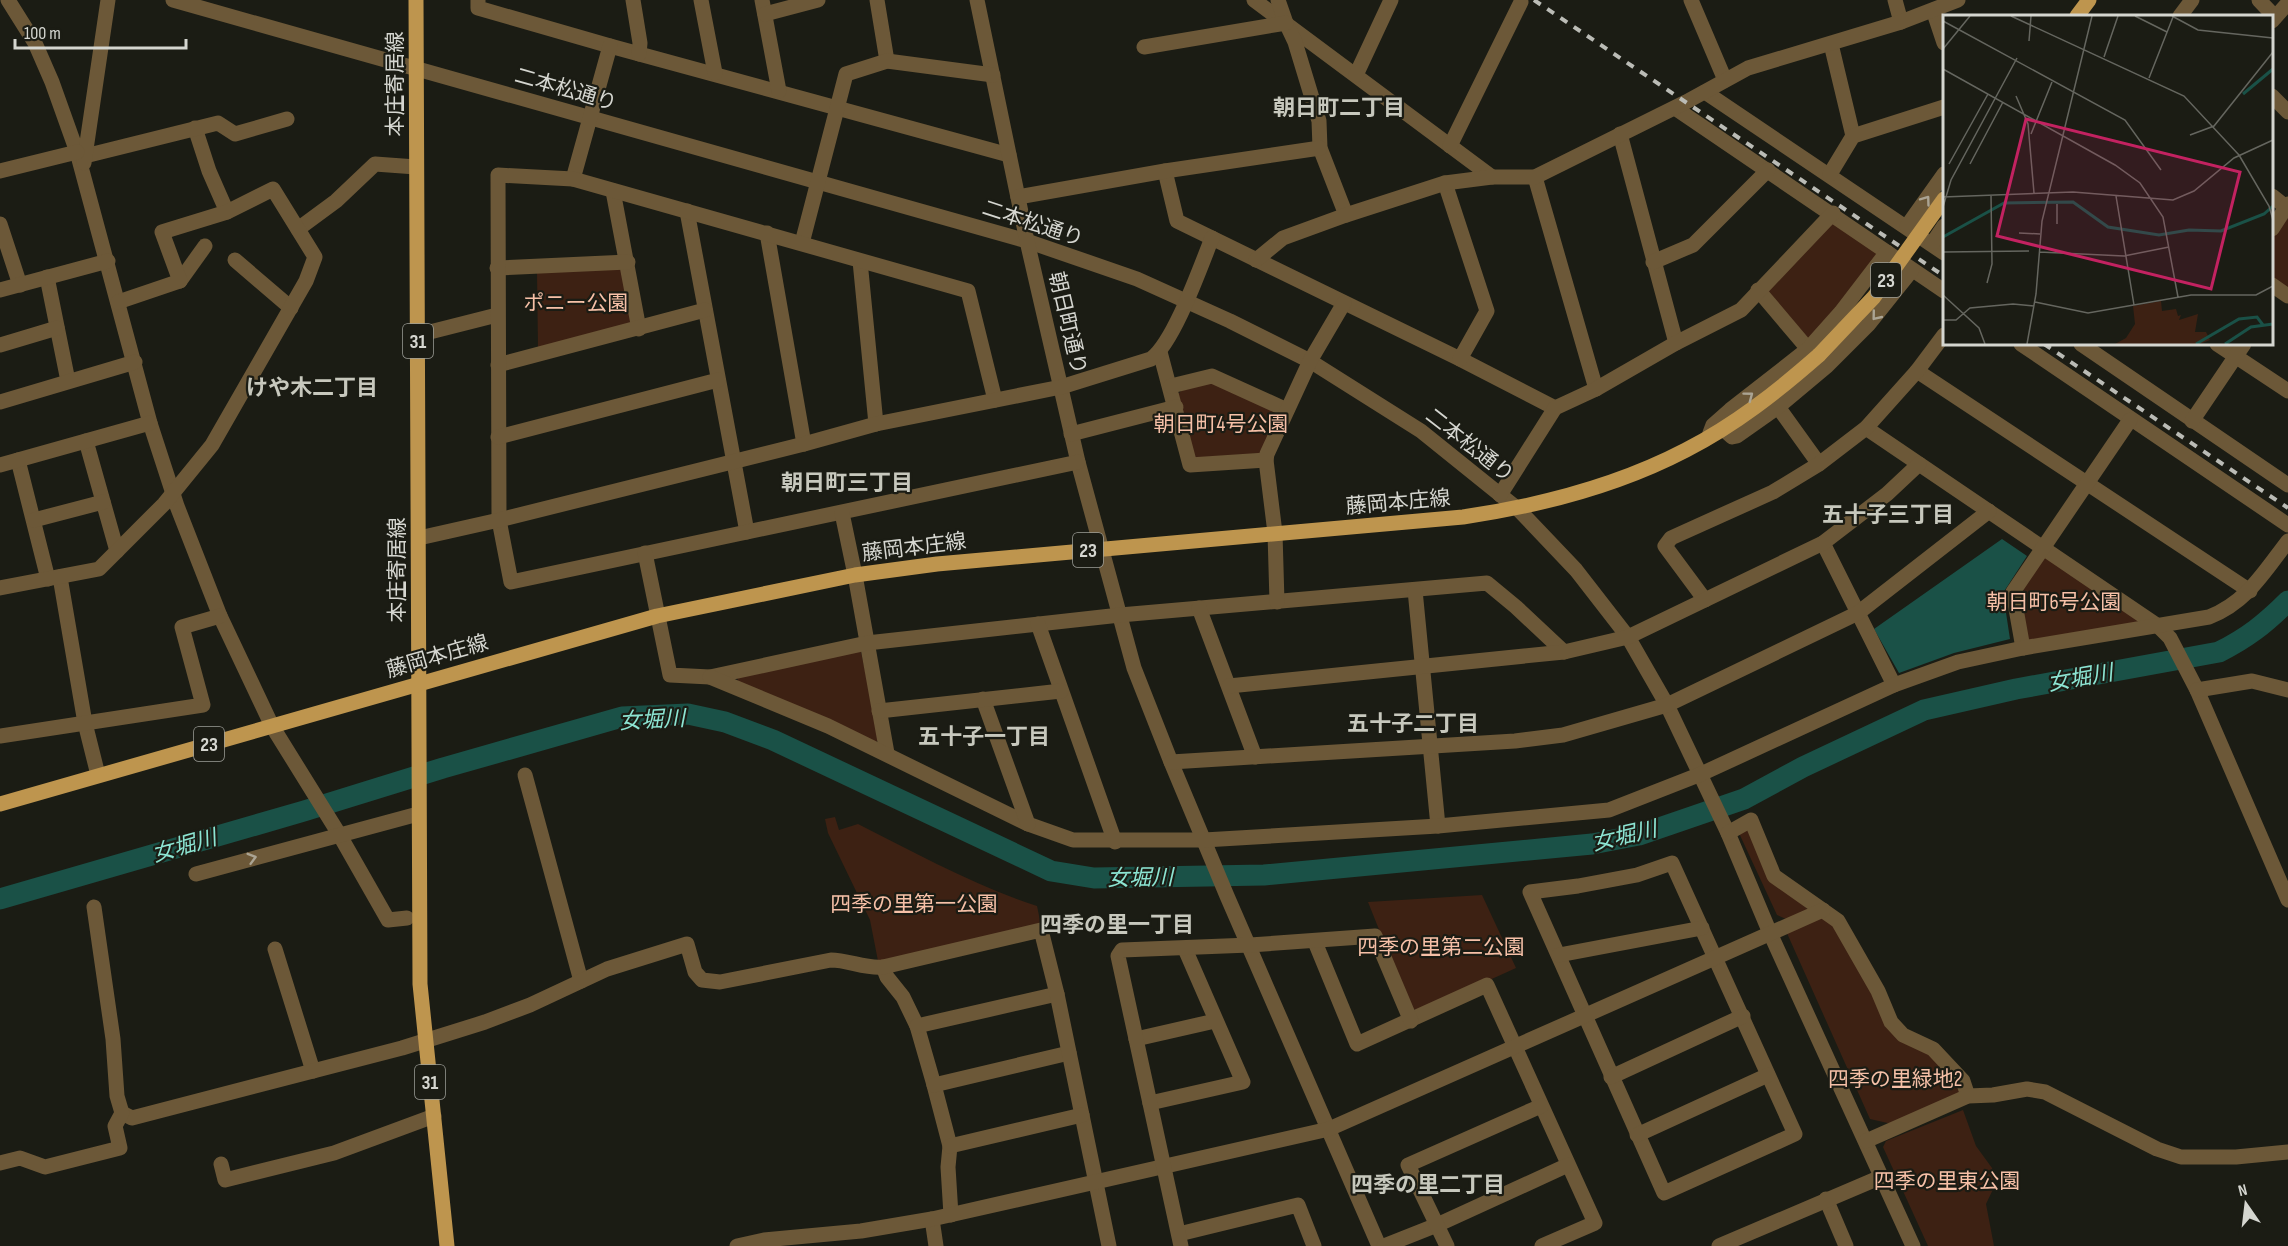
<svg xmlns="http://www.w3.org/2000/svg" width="2288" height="1246" viewBox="0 0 2288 1246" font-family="'Sofia Sans Condensed','Noto Sans JP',sans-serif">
<rect width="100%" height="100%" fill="#1b1c14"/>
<g fill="#3d2113">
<path d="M2288 215V288L2272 277V239Z"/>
<path d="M1834 222 1877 251 1878 257 1857 287 1809 338H1806L1767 291Z"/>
<path d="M623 269 632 323 538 348 537 272Z"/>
<path d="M1211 382 1277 412 1278 417 1264 453 1193 458 1177 395 1182 390Z"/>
<path d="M2049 555 2140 619 2138 622 2028 642 2016 593 2041 557Z"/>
<path d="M856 650 861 652 879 736 876 743 738 682 737 675Z"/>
<path d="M835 817 839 830 858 824C916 853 975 886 1037 906L1041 925 878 961 870 920 828 833 825 819Z"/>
<path d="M1748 825 1773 880 1809 910 1786 919 1777 915 1738 831Z"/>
<path d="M1482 895 1516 968 1419 1012 1410 1007 1368 902Z"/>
<path d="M1822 915 1834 922 1877 998 1959 1083 1960 1093 1892 1124 1870 1119 1786 931Z"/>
<path d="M1963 1110 1976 1146 1992 1168 1996 1183 1986 1204 1994 1246H1928L1883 1147 1886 1141Z"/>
</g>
<path fill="#1a5147" d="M2002 539 2027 556 2003 593 2010 639 1954 653 1899 673 1874 629Z"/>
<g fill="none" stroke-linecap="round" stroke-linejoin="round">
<path stroke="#1a5147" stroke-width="21" d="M0 899 304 811 443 768 622 717 688 714 725 722 773 740 1051 871 1094 878 1264 875 1592 844 1639 835 1744 799 1803 767 1924 710 2016 689 2219 652C2247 638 2265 624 2288 601"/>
<g stroke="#6c5838" stroke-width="15">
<path d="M8 0 35 43 52 82 77 152 150 423 177 506 220 616 272 726 339 834 388 920 407 918"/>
<path d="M173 0 1027 241 1137 279 1230 321 1310 361 1421 431 1518 509 1576 570 1628 637 1667 705 1728 833 1770 933 1913 1246"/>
<path d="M478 0V8L610 46 1009 155"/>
<path d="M633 0 640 43 639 54"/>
<path d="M701 0 715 73"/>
<path d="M762 0 779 91"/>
<path d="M877 0 887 61"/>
<path d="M977 0 1027 241 1078 462 1134 668 1171 762 1227 896 1379 1246"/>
<path d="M1254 0 1492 177"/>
<path d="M1278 0 1286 23 1295 42 1319 121 1320 148 1346 215"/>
<path d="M1691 0 1725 80"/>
<path d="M1895 0 1901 22"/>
<path d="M2259 0 2275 17"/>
<path d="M1933 10 1944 43"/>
<path d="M765 14 818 0"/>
<path d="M2180 16 2192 0"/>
<path d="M2272 21 2288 3"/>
<path d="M1831 44 1853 136"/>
<path d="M1144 47 1286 23"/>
<path d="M1356 75 1391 0"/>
<path d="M1705 92 1944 253"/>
<path d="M2272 96 2288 112"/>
<path d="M1675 108 1944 291"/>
<path d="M195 128 209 171 227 212"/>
<path d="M1620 134 1676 343"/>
<path d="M1450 146 1521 2"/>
<path d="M85 156 218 123 235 134 287 119"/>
<path d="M84 163 108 0"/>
<path d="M0 171 77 152"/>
<path d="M1165 171 1177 221 1460 359 1555 408"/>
<path d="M1830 174 1853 136 1944 107"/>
<path d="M1535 177 1596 389"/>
<path d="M573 179 610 46"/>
<path d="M1445 183 1487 311 1460 359"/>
<path d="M613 191 639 329"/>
<path d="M2272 196 2286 207"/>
<path d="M1018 197 1165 171 1320 148"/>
<path d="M687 211 747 532"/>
<path d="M0 224 20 285"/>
<path d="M1907 226 1944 174"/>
<path d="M298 229 336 201 375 164 416 167"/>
<path d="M2272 229 2288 204"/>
<path d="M767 233 804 444"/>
<path d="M802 243 846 74 887 61 993 75"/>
<path d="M1932 244 1944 226"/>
<path d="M235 260 291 308"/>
<path d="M1256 260 1283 238 1346 215 1445 183 1492 177H1535L1686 102 1748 68 1901 22 1958 0"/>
<path d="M860 261 876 424"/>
<path d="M1653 262 1693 245 1768 170"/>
<path d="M497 268 628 262"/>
<path d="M47 277 68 381"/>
<path d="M180 281 205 246"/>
<path d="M2272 285 2288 296"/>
<path d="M0 290 108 261"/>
<path d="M1758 290 1808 349"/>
<path d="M418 335 497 315"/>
<path d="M2021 344 2288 525"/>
<path d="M2081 344 2288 485"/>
<path d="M2217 344 2288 391"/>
<path d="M0 345 57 328"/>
<path d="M1160 352 1190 465 1266 460"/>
<path d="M498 365 705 310"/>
<path d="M1917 371 2250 591"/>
<path d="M1171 386 1212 376 1287 410"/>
<path d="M995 400 968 291 573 179 498 175 499 520 511 582 1078 462"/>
<path d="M0 402 135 362"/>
<path d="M1778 407 1819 464"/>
<path d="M2192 421 2244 344"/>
<path d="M1866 428 2158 626 2170 638 2197 690 2288 900"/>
<path d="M1723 429 1732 437 1737 436 1778 407 1827 366 1868 325 1912 270"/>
<path d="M1710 433 1713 425 1730 410 1808 349 1841 312 1887 252"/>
<path d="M1071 434 1176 407"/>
<path d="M498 437 718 380"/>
<path d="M86 441 117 551"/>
<path d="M18 460 48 579"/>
<path d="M0 465 150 423"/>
<path d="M1500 495 1555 408 1596 389 1676 343 1741 310 1833 213"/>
<path d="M842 513 855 575 887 753"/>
<path d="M34 520 103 502"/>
<path d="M419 538 499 520 804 444 876 424 1061 387 1151 359C1174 342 1200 268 1212 238"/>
<path d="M1823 543 1894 685"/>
<path d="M645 553 670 675 710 677 867 643 1120 615 1487 583 1516 607 1564 652"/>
<path d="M60 577 85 723 98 775"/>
<path d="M0 588 99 569 164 504 212 445 306 281 315 257 273 189 227 212 162 232 180 281 118 302"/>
<path d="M1415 590 1438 826"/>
<path d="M1705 600 1665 546 1671 538 1773 492 1819 464 1866 428 1917 371 1944 335"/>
<path d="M1277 602 1275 533 1266 460 1267 454 1310 361 1344 303"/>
<path d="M1199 608 1255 757"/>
<path d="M1038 624 1115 842"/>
<path d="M2023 648 2013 592 2130 420"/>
<path d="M710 677 828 726 1028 824 1073 840H1204L1438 826 1609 810 1701 774 1894 685 1958 662 2023 648 2209 617C2247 602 2264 572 2288 541"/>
<path d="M1229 686 1564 652 1628 637 1823 543 1887 494 1919 464"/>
<path d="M2197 690 2252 681 2288 690"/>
<path d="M983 699 1028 824"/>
<path d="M879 711 1061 691"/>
<path d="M0 736 203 705 182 627 220 616"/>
<path d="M1171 762 1515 741 1563 735 1667 705 1858 613 1989 511"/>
<path d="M525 775 581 981"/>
<path d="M1728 833 1751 820 1774 876 1838 921 1878 991 1891 1022 1903 1035 1933 1049 1963 1081 1968 1096"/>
<path d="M1672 863 1795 1134 1664 1193 1530 892 1578 886 1637 875Z"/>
<path d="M196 874 418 814"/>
<path d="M1315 942 1357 1044 1487 985 1595 1223 1542 1246"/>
<path d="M275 949 313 1071"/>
<path d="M1559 955 1702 928"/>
<path d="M883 967 887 977 903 997 917 1026 934 1085 950 1146 948 1167 951 1215"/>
<path d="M917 1026 1057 994"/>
<path d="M1136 1039 1215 1021"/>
<path d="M1611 1077 1743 1016"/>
<path d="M934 1085 1069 1053"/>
<path d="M1150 1103 1243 1082 1185 949"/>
<path d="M122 1113 132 1118 402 1048 485 1022 530 1005 607 969 687 944 695 972 702 980 720 982 831 960C848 960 866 969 883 967L1041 930 1057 994 1109 1246"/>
<path d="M1637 1135 1768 1075"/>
<path d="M1866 1141 1968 1096 1993 1095 2027 1089 2045 1092 2157 1149 2181 1157H2236L2288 1152"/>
<path d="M950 1146 1082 1115"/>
<path d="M0 1163 20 1158 45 1167 120 1148 115 1126 122 1113 117 1096 113 1039 94 907"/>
<path d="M221 1164 225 1180 334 1153 434 1116"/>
<path d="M1826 1199 1846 1246"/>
<path d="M932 1219 936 1246"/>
<path d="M1179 1234 1298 1205 1314 1246"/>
<path d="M737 1246 764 1240 861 1231 932 1219 1329 1129 1823 910"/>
<path d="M1181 1246 1118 956 1122 950 1250 945 1375 936 1411 1021"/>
<path d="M1384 1246 1437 1225 1568 1165"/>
<path d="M1447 1246 1408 1165 1541 1106"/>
<path d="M1719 1246 1881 1177"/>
</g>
<g stroke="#be954e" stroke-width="15">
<path d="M416 0 420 984 447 1246"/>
<path d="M2077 16 2089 0"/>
<path d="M0 804 657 616 855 575 937 564 1463 517C1538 506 1619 485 1686 450 1735 425 1778 391 1819 355"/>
</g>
<g stroke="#bbbcb6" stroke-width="4" stroke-dasharray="8 8" stroke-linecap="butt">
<path d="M1534 0 1944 276"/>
<path d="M2044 344 2288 508"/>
</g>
<path stroke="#be954e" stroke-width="15" d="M1819 355 1874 297 1944 199"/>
</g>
<defs><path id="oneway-chevron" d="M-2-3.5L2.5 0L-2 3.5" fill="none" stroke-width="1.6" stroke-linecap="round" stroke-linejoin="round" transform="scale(1.5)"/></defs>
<g stroke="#aba493">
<use href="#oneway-chevron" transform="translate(1926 200) rotate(-54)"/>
<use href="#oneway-chevron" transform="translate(1876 316) rotate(129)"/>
<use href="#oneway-chevron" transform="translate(1749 396) rotate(-37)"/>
<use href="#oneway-chevron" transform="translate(252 858) rotate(-16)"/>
</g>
<g text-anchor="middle" stroke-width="4.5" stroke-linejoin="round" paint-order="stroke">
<g fill="#1b1c14" stroke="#9d9e98" stroke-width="1.5">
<rect x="1871" y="263" width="30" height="34" rx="4.5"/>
<rect x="403" y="324" width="30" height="34" rx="4.5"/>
<rect x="1073" y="533" width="30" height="34" rx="4.5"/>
<rect x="194" y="727" width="30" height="34" rx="4.5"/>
<rect x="415" y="1065" width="30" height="34" rx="4.5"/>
</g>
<g font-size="20" font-weight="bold" fill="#d5d6d0">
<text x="1886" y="287">23</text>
<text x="418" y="348">31</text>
<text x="1088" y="557">23</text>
<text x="209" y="751">23</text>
<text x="430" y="1089">31</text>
</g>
<g font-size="21" fill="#d5d6d0" stroke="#1b1c14">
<text transform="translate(395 84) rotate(-90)" y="7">本庄寄居線</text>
<text transform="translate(566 89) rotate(16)" y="7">二本松通り</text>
<text transform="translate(1033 223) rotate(18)" y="7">二本松通り</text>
<text transform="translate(1068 323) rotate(77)" y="7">朝日町通り</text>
<text transform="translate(1470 445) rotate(38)" y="7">二本松通り</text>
<text transform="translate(1398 502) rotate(-5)" y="7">藤岡本庄線</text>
<text transform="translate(914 547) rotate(-7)" y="7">藤岡本庄線</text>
<text transform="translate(397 570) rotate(-90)" y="7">本庄寄居線</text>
<text transform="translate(437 656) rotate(-16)" y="7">藤岡本庄線</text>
</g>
<g font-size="21" fill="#f6c0a7" stroke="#1b1c14">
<text x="576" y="310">ポニー公園</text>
<text x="1221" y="431">朝日町4号公園</text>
<text x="2054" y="609">朝日町6号公園</text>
<text x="914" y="911">四季の里第一公園</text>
<text x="1441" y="954">四季の里第二公園</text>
<text x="1895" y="1086">四季の里緑地2</text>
<text x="1947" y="1188">四季の里東公園</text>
</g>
<g font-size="22" font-weight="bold" fill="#c7c8bd" stroke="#1b1c14">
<text x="1339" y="115">朝日町二丁目</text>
<text x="312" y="395">けや木二丁目</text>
<text x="847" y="490">朝日町三丁目</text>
<text x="1888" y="522">五十子三丁目</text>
<text x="1413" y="731">五十子二丁目</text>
<text x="984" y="744">五十子一丁目</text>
<text x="1117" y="932">四季の里一丁目</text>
<text x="1428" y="1192">四季の里二丁目</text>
</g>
<g font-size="22" font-style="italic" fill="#8ce5d3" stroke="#1b1c14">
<text transform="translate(2080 677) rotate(-10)" y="8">女堀川</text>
<text transform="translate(652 719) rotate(-3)" y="8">女堀川</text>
<text transform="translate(1624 835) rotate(-13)" y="8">女堀川</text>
<text transform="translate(184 845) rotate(-16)" y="8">女堀川</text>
<text transform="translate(1140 877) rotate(-1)" y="8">女堀川</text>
</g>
</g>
<g transform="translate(1943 15)">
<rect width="330" height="330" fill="#1b1c14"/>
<path d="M218 286 219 296 233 294 235 301 238 300 236 305 255 299 252 317H263L267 325 257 329H172L183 323 192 309 190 291Z" fill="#3d2113"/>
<path fill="none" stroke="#1a5147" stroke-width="3" d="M300 79 330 54M0 222 61 188 130 187 165 212 216 220 246 215 278 216 321 199 330 191M253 329 296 304 314 302 320 310M282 329 308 312 330 309"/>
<path fill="none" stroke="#65665f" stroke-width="1.5" d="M68 1 241 81 296 140M192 1 224 17M229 1 255 15 330 23M0 6 182 105 218 155M86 26 88 1M0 34 27 1M161 42 175 1M0 54 172 150 197 168 220 202 235 282M206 63 230 2M73 81 85 109 91 178M88 119 109 67M247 120 271 111 330 37M296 140 326 191 330 205M6 149 45 79M27 149 60 87M173 181 191 290M0 182 130 177 230 185 251 176 291 143 330 125M114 189V209M0 192 8 165 74 43M0 204V262M76 218 97 219M1 237 86 236M96 237 181 241 226 232M44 268 49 249 48 180M0 280 36 313 42 329M92 287 145 298 248 280H313L330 271M0 305H13L27 293 70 289 91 291M84 329 93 279 99 206 149 1"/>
<path fill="#c32261" fill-opacity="0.15" stroke="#c32261" stroke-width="3" d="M83 104 297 157 268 274 54 221Z"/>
<rect width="330" height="330" fill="none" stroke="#d5d6d0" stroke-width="3"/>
</g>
<g transform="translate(2246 1204) rotate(346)" stroke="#1b1c14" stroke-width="4.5" paint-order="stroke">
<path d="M0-4.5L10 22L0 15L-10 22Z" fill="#d5d6d0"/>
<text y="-9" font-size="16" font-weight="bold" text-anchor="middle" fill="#d5d6d0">N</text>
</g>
<path d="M15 39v9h171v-9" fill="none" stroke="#d5d6d0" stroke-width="3"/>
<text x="24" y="39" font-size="18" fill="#d5d6d0" stroke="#1b1c14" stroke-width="4.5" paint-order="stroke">100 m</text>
</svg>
